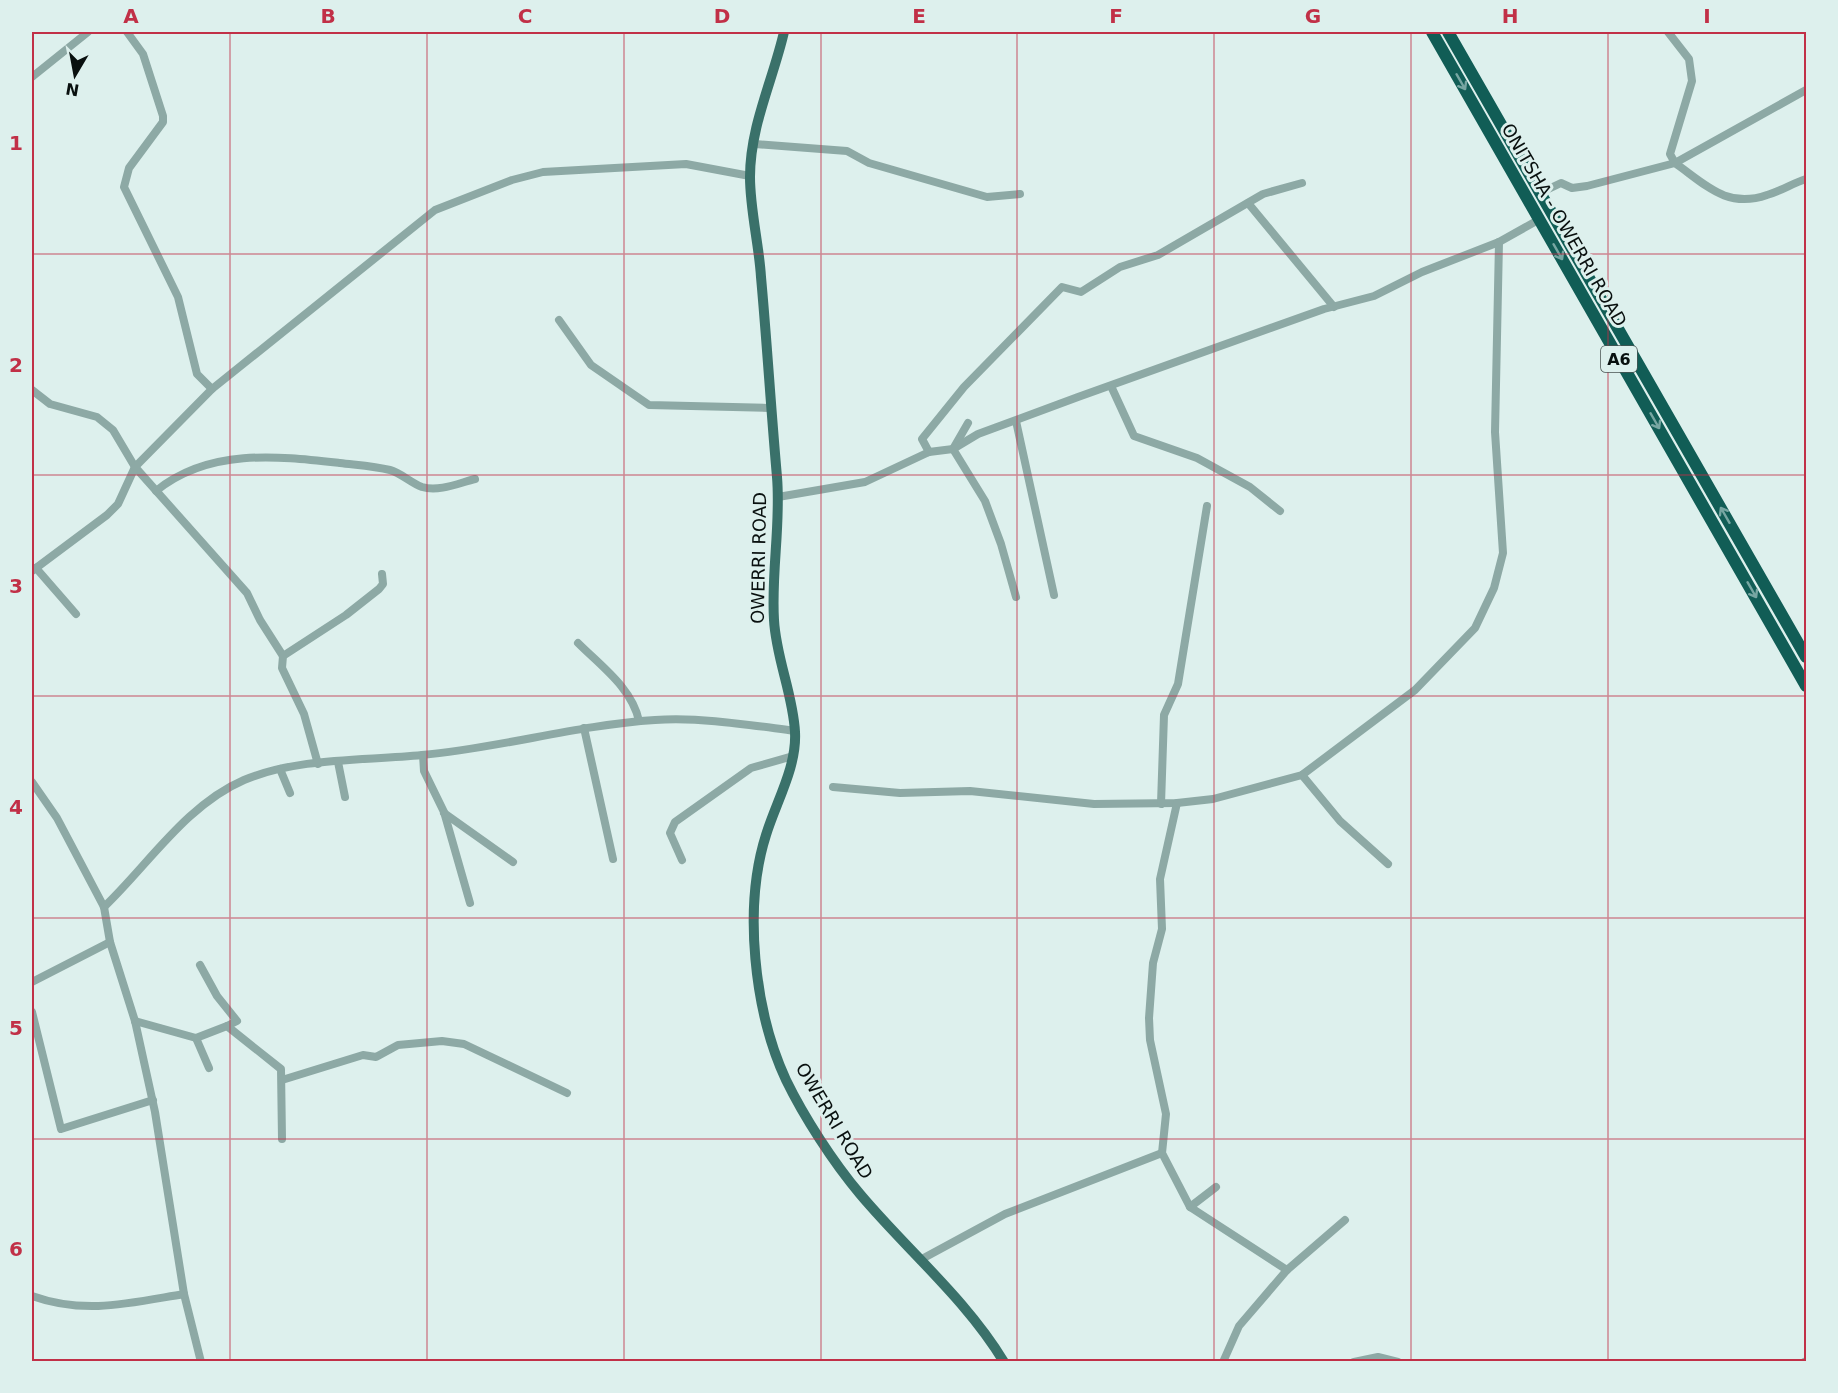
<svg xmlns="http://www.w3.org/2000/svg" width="1838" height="1393" viewBox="0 0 1838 1393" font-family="'DejaVu Sans',sans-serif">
<rect width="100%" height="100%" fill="#ddf0ed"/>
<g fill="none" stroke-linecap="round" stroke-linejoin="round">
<g stroke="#8da9a5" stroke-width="8">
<path d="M127 32 143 54 163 116V122L129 168 124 187 178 297 197 374 212 389"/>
<path d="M1668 32 1689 59 1692 81 1670 154 1675 163C1706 185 1727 209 1767 195 1781 191 1793 183 1806 179"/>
<path d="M32 77 88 32"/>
<path d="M755 144 847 151 869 163 987 197 1020 194"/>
<path d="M1540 193 1561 183 1572 188 1587 186 1675 163 1806 90"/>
<path d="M1248 203 1334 307"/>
<path d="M559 320 591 365 649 405 770 408"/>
<path d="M1111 386 1134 436 1197 458 1250 487 1280 511"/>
<path d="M32 390 50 404 97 417 113 430 135 467 247 593 260 620 283 656"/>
<path d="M1016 421 1054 595"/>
<path d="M968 423 953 449 985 501 1001 544 1016 597"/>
<path d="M929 452 922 439 964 387 1062 287 1081 292 1120 267 1158 255 1263 194 1302 183"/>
<path d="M156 491C209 448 277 456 340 463 356 465 374 466 390 470 401 473 411 483 422 487 439 492 459 483 475 479"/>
<path d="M778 497 865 482 929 452 953 449 978 434 1078 397 1324 309 1374 296 1422 272 1499 242 1540 219"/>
<path d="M36 568 76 614"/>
<path d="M32 571 107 515 118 504 135 467 212 389 435 210 512 180 543 172 686 164 750 176"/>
<path d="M578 643C601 666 632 688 639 721"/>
<path d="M584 728 613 859"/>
<path d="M423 755 424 771 444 812 470 903"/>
<path d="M338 762 345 797"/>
<path d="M318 764 304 714 282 668 283 656 346 615 379 589 383 584 382 574"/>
<path d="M280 769 290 793"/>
<path d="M1302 775 1340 821 1388 864"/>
<path d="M32 782 57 818 104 907 110 942 135 1021 155 1112 184 1294 201 1362"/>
<path d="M833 787 900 793 970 791 1094 804 1177 803 1213 799 1302 775 1415 690 1475 628 1494 588 1503 553 1495 432 1499 242"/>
<path d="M1177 803 1160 879 1162 929 1153 963 1149 1018 1150 1040 1166 1114 1162 1153 1190 1207 1287 1270"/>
<path d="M1161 804 1164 715 1178 684 1207 506"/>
<path d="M444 813 513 862"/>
<path d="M682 860 670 833 675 822 751 768 793 756"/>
<path d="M104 907C148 865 186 805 244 780 299 757 364 761 422 755 501 748 576 725 655 720 702 717 749 725 795 731"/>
<path d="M200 965 217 996 237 1021 227 1026"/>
<path d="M32 982 110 942"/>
<path d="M32 1012 61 1129 153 1100"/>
<path d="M135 1021 196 1038 209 1068"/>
<path d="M196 1038 227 1026 281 1069 282 1139"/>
<path d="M282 1080 363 1055 376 1057 398 1045 442 1041 464 1044 567 1093"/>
<path d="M1190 1207 1216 1187"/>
<path d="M920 1260 1005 1214 1162 1153"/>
<path d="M32 1296C85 1315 130 1303 184 1294"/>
<path d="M1223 1362 1239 1326 1287 1270 1345 1220"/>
<path d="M1354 1362 1378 1357 1398 1362"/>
<path d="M1804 1362 1806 1361"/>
</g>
<path stroke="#3a716a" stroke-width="10" d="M784 32C773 80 750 126 750 177 750 210 759 244 761 277 767 343 771 410 777 477 781 525 771 572 774 620 776 658 793 694 795 732 797 767 776 802 766 835 743 907 754 1011 786 1080 804 1117 833 1162 860 1194 907 1250 966 1299 1004 1362"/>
<g stroke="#115d56" stroke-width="12">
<path d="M1432 32 1806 686"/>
<path d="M1448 32 1806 657"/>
</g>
</g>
<defs><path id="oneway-shaft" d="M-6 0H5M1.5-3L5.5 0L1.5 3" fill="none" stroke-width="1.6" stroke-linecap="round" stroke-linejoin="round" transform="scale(1.5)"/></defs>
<g stroke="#77a6a2">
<use href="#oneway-shaft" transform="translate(1461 82) rotate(60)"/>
<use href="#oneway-shaft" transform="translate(1558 252) rotate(60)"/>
<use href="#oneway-shaft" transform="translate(1655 421) rotate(60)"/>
<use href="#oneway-shaft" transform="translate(1725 515) rotate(-120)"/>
<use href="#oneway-shaft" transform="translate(1752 590) rotate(60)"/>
</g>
<path fill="none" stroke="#c13047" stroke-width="1.5" stroke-opacity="0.55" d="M230 32V1362M427 32V1362M624 32V1362M821 32V1362M1017 32V1362M1214 32V1362M1411 32V1362M1608 32V1362M32 254H1806M32 475H1806M32 696H1806M32 918H1806M32 1139H1806"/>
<g text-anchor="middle" stroke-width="6" stroke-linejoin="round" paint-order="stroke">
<rect fill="#ddf0ed" stroke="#495352" stroke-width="1.5" x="1601" y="346" width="36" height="26" rx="4.5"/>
<g font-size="16" font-weight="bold" fill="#09100f">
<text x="1619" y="365">A6</text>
</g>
<g font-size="18" fill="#09100f" stroke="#ddf0ed">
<text transform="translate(1564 225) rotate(60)" y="6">ONITSHA - OWERRI ROAD</text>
<text transform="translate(759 558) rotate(-89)" y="6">OWERRI ROAD</text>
<text transform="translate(834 1121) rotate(59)" y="6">OWERRI ROAD</text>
</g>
</g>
<rect width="1838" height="1393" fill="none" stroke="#ddf0ed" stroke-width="66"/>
<g transform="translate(75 75) rotate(190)" stroke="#ddf0ed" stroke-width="4.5" paint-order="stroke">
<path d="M0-4.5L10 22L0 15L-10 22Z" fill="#09100f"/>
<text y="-9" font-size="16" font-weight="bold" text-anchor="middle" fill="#09100f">N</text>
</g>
<rect x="33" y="33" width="1772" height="1327" fill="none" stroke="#c13047" stroke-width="2"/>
<g font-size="20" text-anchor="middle" font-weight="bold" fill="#c13047">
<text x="131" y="23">A</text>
<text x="328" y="23">B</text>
<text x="525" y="23">C</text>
<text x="722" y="23">D</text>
<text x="919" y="23">E</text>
<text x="1116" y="23">F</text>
<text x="1313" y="23">G</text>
<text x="1510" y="23">H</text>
<text x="1707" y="23">I</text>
<text x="16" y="150">1</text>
<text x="16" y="372">2</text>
<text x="16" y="593">3</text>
<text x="16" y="814">4</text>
<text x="16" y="1035">5</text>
<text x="16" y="1256">6</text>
</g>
</svg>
